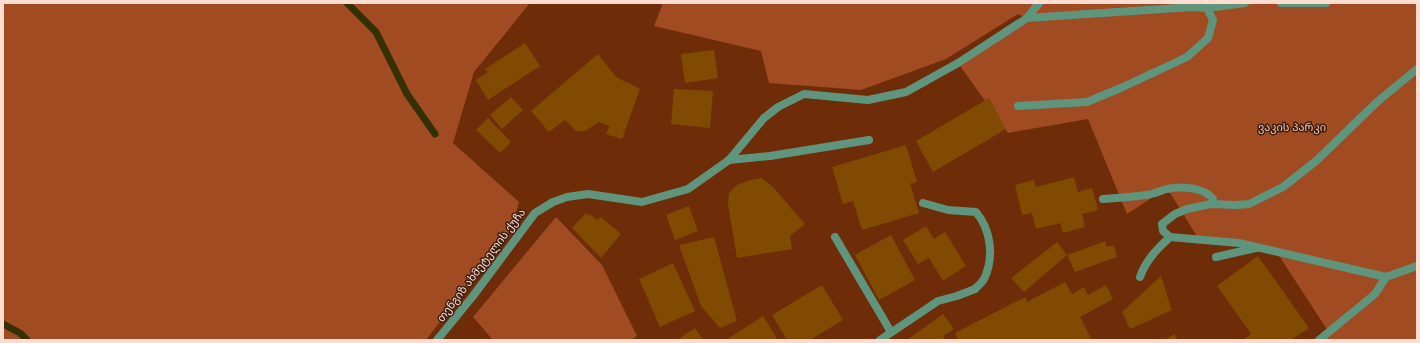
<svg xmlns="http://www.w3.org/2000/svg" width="1420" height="343" viewBox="0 0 1420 343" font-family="'Noto Sans','Noto Sans Georgian',sans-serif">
<rect width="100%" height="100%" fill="#6e2c08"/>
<g fill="#a04b22">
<path d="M3 3H530L474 72 453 143 519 202 512 228 426 340H3Z"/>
<path d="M663 3H1417V340H1319L1328 331 1276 251 1198 238 1167 188 1127 214 1088 119 1008 133 958 63 1026 18 1018 14 946 59 861 90 769 83 761 51 654 26Z"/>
<path d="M556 217 602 265 637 336 631 340H493L473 317Z"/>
</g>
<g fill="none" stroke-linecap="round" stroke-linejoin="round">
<g stroke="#343003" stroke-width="7">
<path d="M347 3 376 32 407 94 435 134"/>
<path d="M3 324 20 333 27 340"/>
</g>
</g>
<g fill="#804a02">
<path d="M525 43 540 66 488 100 476 80 488 72 485 69Z"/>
<path d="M714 50 718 78 685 83 681 54Z"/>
<path d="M598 54 615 76 640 89 622 139 606 134 610 126 599 122 585 131H576L565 120 549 132 531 111Z"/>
<path d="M674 89 713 91 710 128 671 124Z"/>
<path d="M511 97 523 110 502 129 490 115Z"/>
<path d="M989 98 1006 129 933 172 916 141Z"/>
<path d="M488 118 511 142 500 153 476 130Z"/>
<path d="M906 145 917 182 910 184 919 213 862 230 853 201 843 204 832 167Z"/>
<path d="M1074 177 1078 192 1092 188 1098 210 1082 214 1085 227 1063 233 1060 223 1036 229 1032 213 1022 215 1015 185 1034 180 1036 187Z"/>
<path d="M762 178 773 187 805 224 790 236 792 249 737 258 728 204 729 193 737 185 750 180Z"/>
<path d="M689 206 698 231 675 240 666 215Z"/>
<path d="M586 213 589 216 590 214 597 220 601 217 621 234 601 258 572 228Z"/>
<path d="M926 226 934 239 945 232 966 266 943 281 929 258 918 264 903 240Z"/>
<path d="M891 235 915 280 879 300 855 255Z"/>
<path d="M714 237 737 321 720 328 701 306 679 245Z"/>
<path d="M1106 241V246H1114L1117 257 1075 272 1067 255Z"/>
<path d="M1057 242 1067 255 1024 292 1011 278Z"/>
<path d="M1258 256 1309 328 1291 340H1243L1251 334 1217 286Z"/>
<path d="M673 263 695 311 660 327 639 279Z"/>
<path d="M1161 276 1172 310 1130 329 1122 312Z"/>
<path d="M1065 282 1072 294 1084 287 1088 295 1106 285 1113 299 1080 317 1092 340H958L955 333 1025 297 1027 302Z"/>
<path d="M822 285 843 320 810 340H787L772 315Z"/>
<path d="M943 314 954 329 943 336 945 340H907Z"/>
<path d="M763 316 778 340H726Z"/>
<path d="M695 328 703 340H677Z"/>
<path d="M1174 334 1178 340H1165Z"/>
</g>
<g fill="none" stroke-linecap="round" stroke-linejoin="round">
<g stroke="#5f957c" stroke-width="8">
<path d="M1281 3H1326"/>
<path d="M1027 18 1193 7 1207 8 1245 3"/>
<path d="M1417 69 1377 102 1316 161 1283 187 1249 204 1236 205 1211 204 1187 209 1175 214 1162 224 1163 231 1170 237 1239 243 1386 277 1417 266"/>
<path d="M1018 106 1087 102 1123 87 1187 57 1208 38 1213 20 1207 8"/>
<path d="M729 160 770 156 869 140"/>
<path d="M1103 199C1118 198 1132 197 1146 195 1154 194 1160 191 1167 189 1181 186 1204 187 1213 199L1211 204"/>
<path d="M923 203 948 210 976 212C991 230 994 256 985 277 983 282 978 286 975 289"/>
<path d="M835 237 891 332"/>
<path d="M1216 257 1256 248"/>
<path d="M1140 277C1146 260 1157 249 1170 237"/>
<path d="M1319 340 1375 294 1386 277"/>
</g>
<g stroke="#5f957c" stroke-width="8">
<path d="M437 340 473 296 535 213 553 202 567 197 588 194 642 202 688 189 729 160 764 118 778 107 804 94 868 100 906 92 958 63 1027 18 1039 3"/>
<path d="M880 340 938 301 957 296 975 289"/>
</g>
</g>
<g text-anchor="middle" stroke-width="3" stroke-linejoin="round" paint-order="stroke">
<g font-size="11" fill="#f8bfa7" stroke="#3e2013">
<text x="1292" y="131">ვაკის პარკი</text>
</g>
<g font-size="11" fill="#fedccf" stroke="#3e2013">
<text transform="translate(481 265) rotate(-53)" y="4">თენგიზ ახმეტელის ქუჩა</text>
</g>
</g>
<rect width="1420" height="343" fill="none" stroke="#fedccf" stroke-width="8"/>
</svg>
